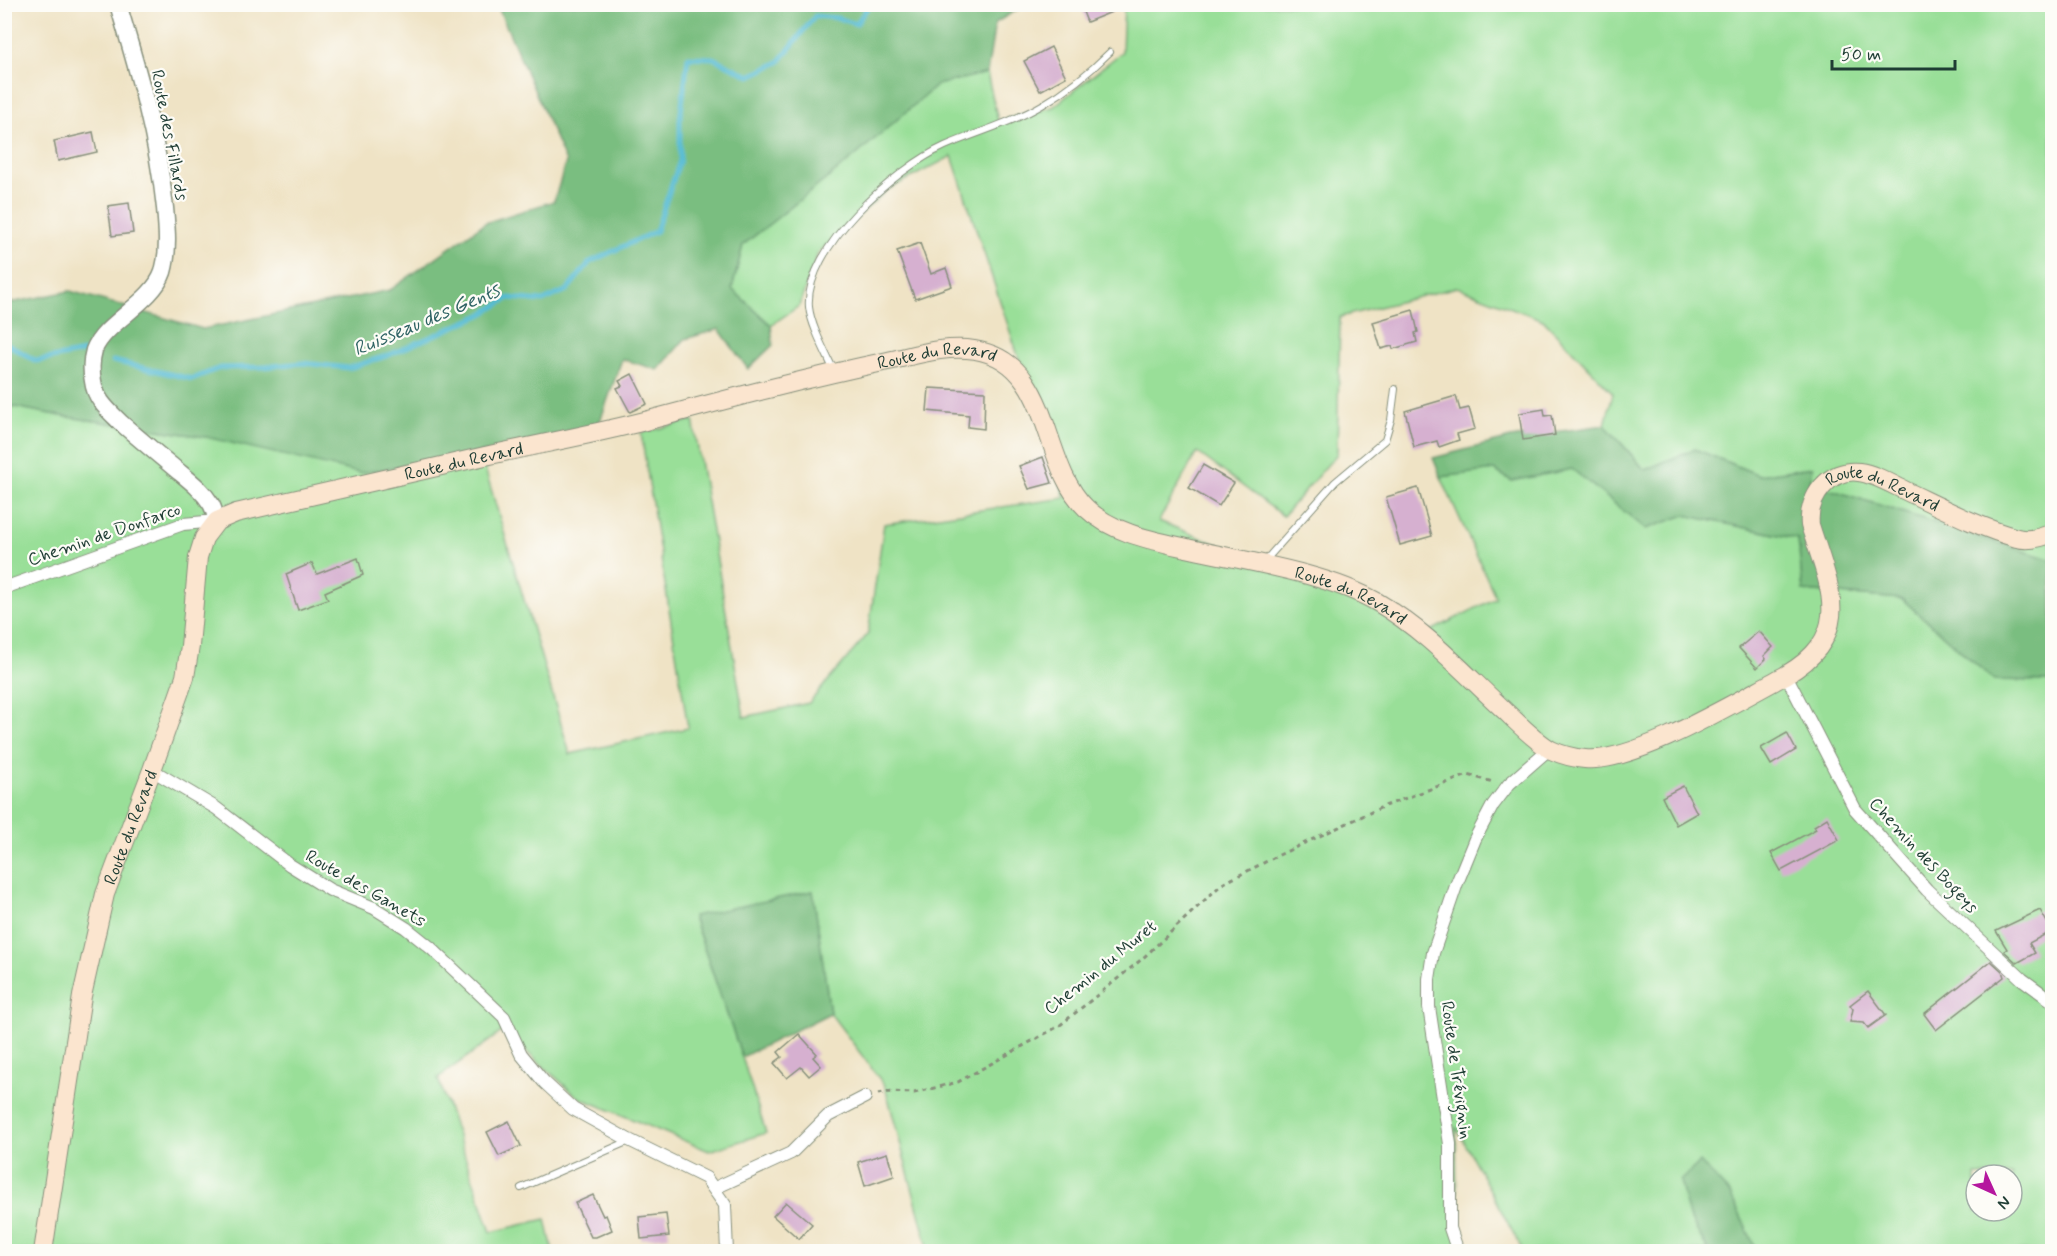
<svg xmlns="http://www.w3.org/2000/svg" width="2057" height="1256" viewBox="0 0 2057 1256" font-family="Mynerve,sans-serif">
<rect width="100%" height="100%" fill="#fdfcf7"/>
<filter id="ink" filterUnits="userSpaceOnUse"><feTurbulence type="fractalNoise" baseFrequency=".0167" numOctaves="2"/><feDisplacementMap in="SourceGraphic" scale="12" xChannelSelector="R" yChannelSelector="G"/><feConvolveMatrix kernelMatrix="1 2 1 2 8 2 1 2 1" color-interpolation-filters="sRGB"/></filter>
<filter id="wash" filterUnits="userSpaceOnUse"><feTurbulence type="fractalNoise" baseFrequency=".008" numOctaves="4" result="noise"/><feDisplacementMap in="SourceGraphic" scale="24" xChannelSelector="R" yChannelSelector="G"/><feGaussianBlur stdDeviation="1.35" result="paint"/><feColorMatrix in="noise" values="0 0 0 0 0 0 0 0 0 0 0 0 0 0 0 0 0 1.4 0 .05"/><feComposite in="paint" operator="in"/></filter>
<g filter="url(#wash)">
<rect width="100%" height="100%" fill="#efe3c5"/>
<path fill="#99df98" stroke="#5c8e66" stroke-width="1.5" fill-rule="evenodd" d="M1124 5H2052V560L1810 483 1813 467 1759 475 1695 449 1645 470 1605 425 1613 393 1543 320 1457 287 1340 317 1337 454 1283 516 1197 452 1159 521 1431 631 1496 598 1441 477 1494 470 1512 481 1572 469 1646 529 1685 515 1798 539 1803 591 1902 599 1994 680 2052 681V1251H1757L1730 1194 1689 1217 1709 1251H1523L1456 1127 1457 1226 1466 1251H929L885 1086 830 1013 813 892 693 917 742 1057 766 1133 709 1151 578 1097 503 1031 438 1078 491 1232 546 1219 553 1251H5L4 405 61 416 206 437 487 452 486 472 570 754 688 728 641 433 693 420 744 717 809 703 868 634 884 524 1065 498 952 156 887 190 818 253 799 306 771 325 732 289 743 245 854 157 937 84 987 73 998 121 1053 107 1122 52ZM1976 1175H2012V1211H1976Z"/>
<g fill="#7abe80" stroke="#4c7e5a" stroke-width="1.5">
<path d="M497 5H1025L995 23 987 73 937 85 854 157 743 245 732 289 771 325 773 345 748 369 719 329 685 339 658 370 622 359 598 427 487 452 360 473 206 437 61 416 5 405V304L70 291 203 329 390 290 485 223 554 201 566 162Z"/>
<path d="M1605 425 1645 470 1695 449 1759 475 1813 467 1810 483 2052 560V681L1994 680 1902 599 1803 591 1798 539 1685 515 1646 529 1572 469 1512 481 1494 470 1441 477 1433 458 1511 438Z"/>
<path d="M813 891 830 1013 742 1057 693 916Z"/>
<path d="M1700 1162 1730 1194 1757 1251H1709L1689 1217 1680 1181Z"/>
</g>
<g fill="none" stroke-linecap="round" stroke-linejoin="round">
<g stroke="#55bbd3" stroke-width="5">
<path d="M4 342 36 361 84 352"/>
<path d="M113 361 192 379 220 368 262 367 303 363 349 368 389 355 481 315 509 298 543 301 567 290 590 262 656 231 680 160V120L688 57 713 58 750 76 779 62 815 16 838 18 856 24 870 4"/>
</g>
</g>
<g id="blocks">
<g fill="#d6b0d0">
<path d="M1080 4H1129V5L1087 22Z"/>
<path d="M1051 47 1066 77 1040 91 1024 61Z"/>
<path d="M93 132 97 152 58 161 54 141Z"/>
<path d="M129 203 133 233 112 236 108 206Z"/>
<path d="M920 243 931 274 946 268 952 286 915 299 897 251Z"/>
<path d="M1413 310 1418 332 1415 333 1417 342 1393 349 1392 346 1381 349 1373 322Z"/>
<path d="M632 374 647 404 630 412 617 388 622 386 619 381Z"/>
<path d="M929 388 985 391 984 429 968 427 969 415 927 411Z"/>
<path d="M1456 396 1460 410 1469 408 1475 429 1457 434 1459 440 1439 447 1437 441 1414 447 1405 411Z"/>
<path d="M1544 409 1545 416 1552 415 1555 435 1523 440 1519 413Z"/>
<path d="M1043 457 1052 483 1029 489 1019 466Z"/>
<path d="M1203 465 1234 483 1219 506 1189 488Z"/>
<path d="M1418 488 1432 536 1400 545 1386 497Z"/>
<path d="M358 558 363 575 325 592 328 599 298 610 286 574 312 563 317 574Z"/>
<path d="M1759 631 1773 647 1764 656 1766 659 1757 668 1739 648Z"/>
<path d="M1787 733 1796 750 1771 765 1761 748Z"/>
<path d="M1683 786 1697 813 1676 825 1662 797Z"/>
<path d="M1827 818 1839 840 1781 871 1771 853 1816 829 1814 826Z"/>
<path d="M2040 910 2052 931 2029 943 2035 953 2017 963 2004 951 2007 949 1996 931Z"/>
<path d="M1991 961 2002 971 2004 977 1936 1030 1924 1014Z"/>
<path d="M1868 991 1886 1015 1868 1028 1864 1023 1850 1022 1853 1009 1850 1005Z"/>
<path d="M799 1034 817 1054 813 1057 821 1066 809 1076 801 1067 787 1078 774 1063 782 1057 778 1052Z"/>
<path d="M509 1121 521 1146 499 1156 487 1132Z"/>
<path d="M887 1153 894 1176 865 1186 858 1162Z"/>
<path d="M593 1195 603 1216 606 1215 612 1230 596 1237H591L575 1203Z"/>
<path d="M786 1202 812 1224 799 1239 773 1216Z"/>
<path d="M666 1214 669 1236 641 1239 639 1217Z"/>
</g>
</g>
</g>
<g filter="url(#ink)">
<use href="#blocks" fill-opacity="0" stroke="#87907c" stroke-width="1.5"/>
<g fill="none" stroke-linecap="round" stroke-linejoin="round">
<g stroke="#87907c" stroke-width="8">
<g id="service">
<path d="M834 371C826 353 811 326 809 307 804 248 896 168 945 146 977 132 1012 123 1042 105 1068 90 1089 73 1110 52"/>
<path d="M1264 562 1335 482 1385 440 1391 420 1395 389"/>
<path d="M521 1188 629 1141"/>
</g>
</g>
<g stroke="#87907c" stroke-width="14">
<g id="minor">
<path d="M4 588 183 524 217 521"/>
<path d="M1786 675 1855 809 1927 890 2022 979 2052 1001"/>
<path d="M152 770 216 808 290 865 330 890 374 908 406 928 431 948 504 1017 521 1054 544 1082 573 1109 629 1140 706 1178 725 1205 727 1252"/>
<path d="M715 1188 791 1153 828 1116 865 1097"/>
<path d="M1458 1252 1450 1228V1144L1429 1007V979L1433 953 1457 883 1475 839 1493 805 1509 784 1549 749"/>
</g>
</g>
<g stroke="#87907c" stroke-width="19">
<path id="tertiary" d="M118 4C138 71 158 139 165 208 167 229 169 251 163 272 153 302 104 323 94 350 91 360 91 371 93 381 95 399 108 410 120 422 137 437 155 452 172 466 186 478 201 488 211 504 214 509 215 515 217 521"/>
</g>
<g stroke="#87907c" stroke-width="20">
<g id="secondary">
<path id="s1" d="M43 1252 82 996 105 894 152 770 185 677 190 646 198 557 204 538 217 521 236 513C319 494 402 475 485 456 540 444 595 434 649 420 728 399 807 378 888 361 916 355 946 345 975 350 1054 363 1039 463 1086 508 1113 534 1156 541 1191 549 1249 562 1326 573 1377 602 1425 630 1464 673 1504 710 1519 724 1534 740 1551 750 1562 755 1574 758 1585 759 1634 764 1740 699 1786 675 1856 634 1829 586 1810 525 1807 498 1829 468 1859 472 1875 474 1891 484 1906 491 1940 507 1980 528 2017 538 2029 541 2041 538 2052 533"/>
</g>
</g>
<path stroke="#87907c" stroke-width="3" stroke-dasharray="4.5 4.5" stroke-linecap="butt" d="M878 1094 888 1092 914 1093 958 1082 1059 1026 1142 959 1222 884 1279 855 1382 807 1468 775 1493 782"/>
<use href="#service" stroke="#fff" stroke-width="6"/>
<use href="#minor" stroke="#fff" stroke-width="12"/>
<use href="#tertiary" stroke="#fff" stroke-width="16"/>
<use href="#secondary" stroke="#fbe5cf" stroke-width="18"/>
</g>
</g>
<g text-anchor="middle" stroke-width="4.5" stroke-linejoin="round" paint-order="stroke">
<g font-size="18" fill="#1f3d34" stroke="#fdfcf7">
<text transform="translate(170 135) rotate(79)" y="6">Route des Fillards</text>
<text dy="6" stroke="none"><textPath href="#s1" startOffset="1497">Route du Revard</textPath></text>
<text dy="6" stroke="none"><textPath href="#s1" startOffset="1011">Route du Revard</textPath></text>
<text dy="6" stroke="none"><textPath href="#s1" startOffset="2810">Route du Revard</textPath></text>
<text transform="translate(104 534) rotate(-19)" y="6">Chemin de Donfarco</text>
<text dy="6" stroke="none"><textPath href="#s1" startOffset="2019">Route du Revard</textPath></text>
<text dy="6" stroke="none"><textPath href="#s1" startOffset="435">Route du Revard</textPath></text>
<text transform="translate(1924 855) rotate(47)" y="6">Chemin des Bogeys</text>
<text transform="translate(366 888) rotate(30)" y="6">Route des Ganets</text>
<text transform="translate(1100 967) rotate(-39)" y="6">Chemin du Muret</text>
<text transform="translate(1457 1070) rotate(82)" y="6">Route de Trévignin</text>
</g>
<g font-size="20" font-style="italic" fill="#2f6364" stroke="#fdfcf7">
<text transform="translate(426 319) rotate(-23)" y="7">Ruisseau des Gents</text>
</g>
</g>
<rect width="2057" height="1256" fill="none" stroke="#fdfcf7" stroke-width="24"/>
<g transform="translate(1994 1193) rotate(135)"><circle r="28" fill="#fdfcf7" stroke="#a4b0a9" stroke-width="1.5"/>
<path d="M0-4.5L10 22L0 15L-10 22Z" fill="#b5179e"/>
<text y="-9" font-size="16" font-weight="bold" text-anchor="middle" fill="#1f3d34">N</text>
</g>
<path d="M1832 60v9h123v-9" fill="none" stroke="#1f3d34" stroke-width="3"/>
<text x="1841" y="60" font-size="18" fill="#1f3d34" stroke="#fdfcf7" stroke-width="4.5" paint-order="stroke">50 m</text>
</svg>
